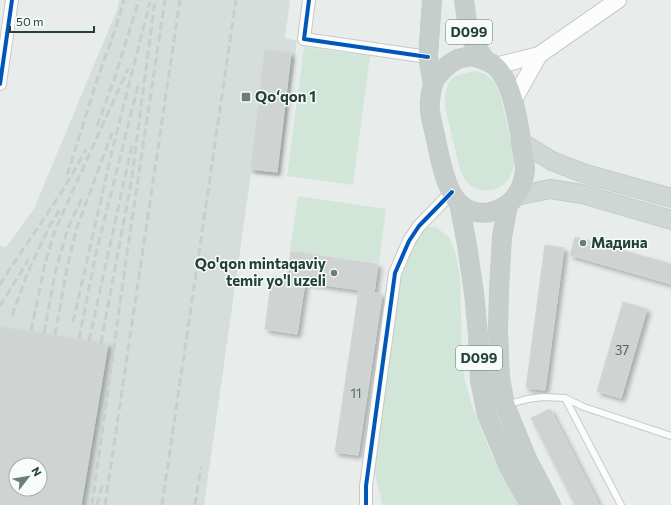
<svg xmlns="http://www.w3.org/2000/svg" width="671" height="505" viewBox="0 0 671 505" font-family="Commissioner,sans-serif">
<defs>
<filter id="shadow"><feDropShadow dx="3.5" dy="3.5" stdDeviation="2" flood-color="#0004"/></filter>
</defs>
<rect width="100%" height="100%" fill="#e8edeb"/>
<path fill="#d6dedb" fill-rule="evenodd" d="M119 0H290L285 38 297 41 280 176 251 174 204 505H0V246L6 247 34 209 118 7ZM16 465H40V489H16Z"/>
<g fill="#d1e6d8">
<path d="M304 47 370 56 353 185 287 176Z"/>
<path d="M476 71 486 74 495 83 500 95 515 157C514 174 507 189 488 190 483 191 478 190 473 187 467 184 463 176 460 170L445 107V95L448 84 455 76 466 73Z"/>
<path d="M298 196 386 209 379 263 290 250Z"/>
<path d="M424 227H436L449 237 455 251 460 277 462 355 464 376 471 403 491 454 519 505H382L375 473 377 424 403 263 414 236Z"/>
</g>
<g fill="#cfd4d2" stroke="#d1d6d4" fill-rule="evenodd" filter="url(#shadow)">
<path d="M265 50 291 53 277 172 251 169Z"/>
<path d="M575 237 671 264V284L570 255Z"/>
<path d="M545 245 564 248 545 390 526 388Z"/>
<path d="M291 251 378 264 374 293 382 294 358 455 335 452 359 290 305 282 297 334 265 329 272 276 287 278Z"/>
<path d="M623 302 647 309 621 398 597 391Z"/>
<path d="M0 327 108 344 81 505H0ZM16 465H40V489H16Z"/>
<path d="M550 409 589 485 599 505H575L531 418Z"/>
</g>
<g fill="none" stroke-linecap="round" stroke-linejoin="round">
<g stroke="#c5cac8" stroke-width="8">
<g id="service">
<path d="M565 398 621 505"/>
<path d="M508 404 528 399 543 397 565 398 584 407 671 436"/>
</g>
</g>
<g stroke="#c5cac8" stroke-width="14">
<g id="minor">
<path d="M309 0 304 39 428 57"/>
<path d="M0 84 12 0"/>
<path d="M366 505V486L395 273 409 241 419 226 452 192"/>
</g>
</g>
<g stroke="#c3cbc8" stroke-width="18">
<g id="secondary">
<path d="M495 66 539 55 618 0"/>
<path d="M513 101 539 55"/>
</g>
</g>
<g stroke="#c3ccc9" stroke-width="20">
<g id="primary">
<path d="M521 142 552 161 583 173 671 198"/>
<path d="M516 196 550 189 582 194 671 220"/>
</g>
</g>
<g stroke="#c3ccc9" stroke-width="20">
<g id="trunk">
<path d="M432 0 428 57 433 84"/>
<path d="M464 0 468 29 475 45 486 61"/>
<path d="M470 56C478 58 488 60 495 66 513 82 519 125 522 148 523 155 525 162 525 169 525 174 523 179 522 184 514 210 480 223 459 203 445 190 439 153 435 135 433 127 431 119 430 111 429 107 431 89 433 84 436 75 449 63 458 59 462 58 466 57 470 56Z"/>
<path d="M459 203 467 245 474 293 478 334 480 381 487 415 509 467 530 505"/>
<path d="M508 205 502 237 499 289 498 333 500 378 505 405 527 459 551 505"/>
</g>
</g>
<use href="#service" stroke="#fcfcfc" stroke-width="6"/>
<use href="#minor" stroke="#fcfcfc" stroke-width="12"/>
<use href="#secondary" stroke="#fcfcfc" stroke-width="16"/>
<use href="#primary" stroke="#cfd7d5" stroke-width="18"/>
<use href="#trunk" stroke="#c6cecc" stroke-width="19"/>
<g stroke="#c9cdcc" stroke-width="3" stroke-dasharray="8 4" stroke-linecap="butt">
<path d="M97 126 115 77 139 0"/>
<path d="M67 175 69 169 97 80 115 30 124 0"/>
<path d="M0 285 4 278C32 235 63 194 86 149"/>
<path d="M0 306 29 259"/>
<path d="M12 316 27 274 49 227 60 209"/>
<path d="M73 322 113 147 150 2"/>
<path d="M31 331 45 264 55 230 128 69"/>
<path d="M44 333 56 269 68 228 82 198"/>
<path d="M55 335 66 273 76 230 112 133"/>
<path d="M79 339 96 253 139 82"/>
<path d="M89 341 132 145"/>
<path d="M101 343 131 183 155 0"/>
<path d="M92 505 128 246 165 0"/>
<path d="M97 505 103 483"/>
<path d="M105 505 180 0"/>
<path d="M162 505 236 0"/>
<path d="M195 505 201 467"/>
</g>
<g stroke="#f7fbf9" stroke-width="6">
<g id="cycleway">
<path d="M309 0 304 39 428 57"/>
<path d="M0 84 12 0"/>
<path d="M366 505V486L395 273 409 241 419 226 452 192"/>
</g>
</g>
<use href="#cycleway" stroke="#0057b8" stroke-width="4"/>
</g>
<g fill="#697e78" stroke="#f7fbf9" stroke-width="1.5">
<rect x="241" y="92" width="10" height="10" rx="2"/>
<circle cx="583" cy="243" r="4"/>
<circle cx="334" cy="273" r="4"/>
</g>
<g text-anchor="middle" stroke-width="3" stroke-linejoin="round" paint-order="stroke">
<g font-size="13" fill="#506761">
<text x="622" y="355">37</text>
<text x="356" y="398">11</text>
</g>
<g fill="#f7fbf9" stroke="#637a73" stroke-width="1">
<rect x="446" y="20" width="46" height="24" rx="3"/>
<rect x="456" y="346" width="46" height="24" rx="3"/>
</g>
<g font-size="14" font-weight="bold" fill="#24423a">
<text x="469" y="37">D099</text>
<text x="479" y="363">D099</text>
</g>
<g font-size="15" font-weight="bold" fill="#24423a" stroke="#f7fbf9" text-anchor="start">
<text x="255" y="102">Qoʻqon 1</text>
<text x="591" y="248">Мадина</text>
<text x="326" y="269" text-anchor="end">Qo'qon mintaqaviy<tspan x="326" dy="17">temir yo'l uzeli</tspan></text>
</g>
</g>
<g transform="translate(28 477) rotate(59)"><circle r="19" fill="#f7fbf9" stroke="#a3b1ad"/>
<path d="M0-3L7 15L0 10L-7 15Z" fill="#697e78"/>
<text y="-6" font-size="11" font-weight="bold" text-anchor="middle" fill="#24423a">N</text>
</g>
<path d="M10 26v6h84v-6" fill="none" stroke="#24423a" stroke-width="2"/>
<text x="16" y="26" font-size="12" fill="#24423a" stroke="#f7fbf9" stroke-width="3" paint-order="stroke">50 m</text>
</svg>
